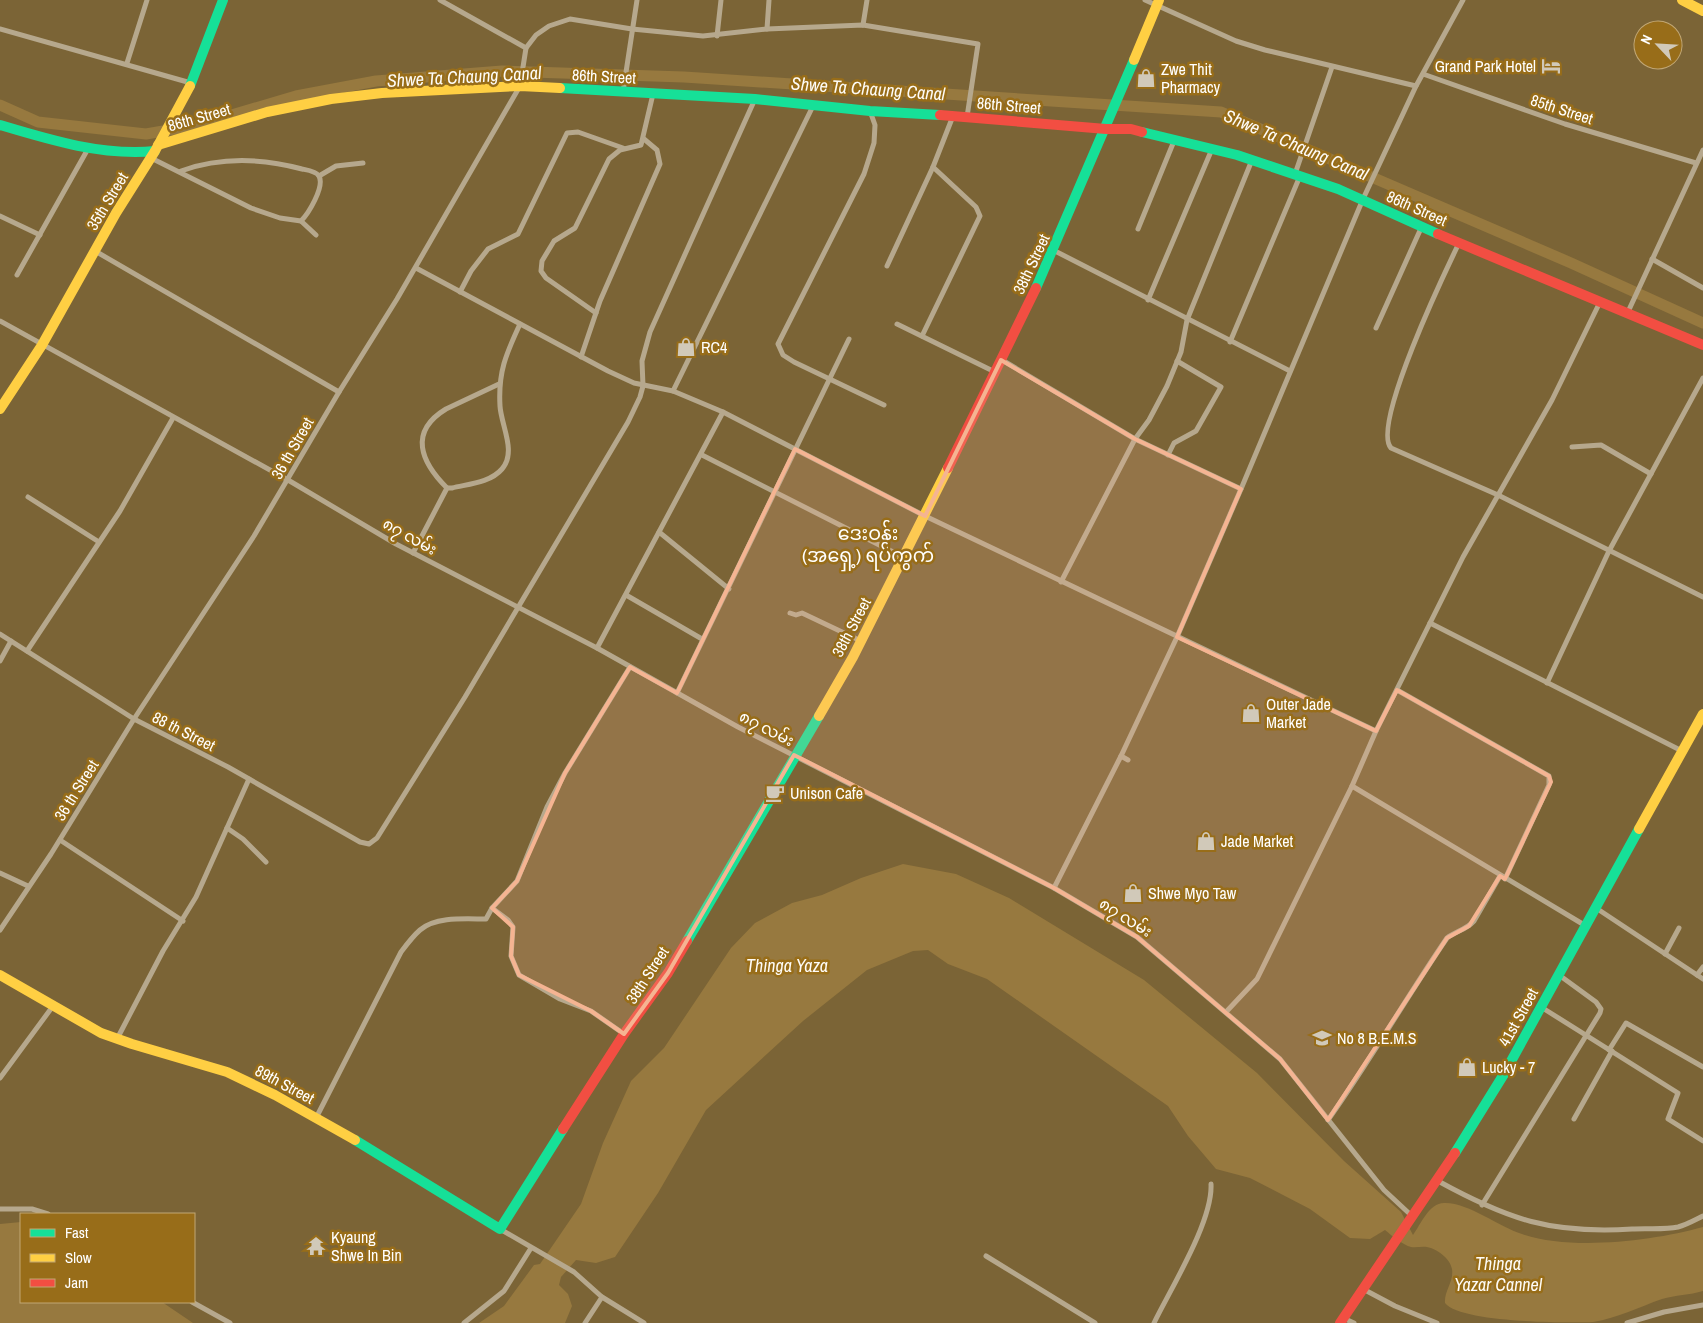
<svg xmlns="http://www.w3.org/2000/svg" width="1703" height="1323" viewBox="0 0 1703 1323" font-family="'Archivo Narrow','Noto Sans Myanmar',sans-serif">
<rect width="100%" height="100%" fill="#7b6436"/>
<g fill="#97793f">
<path d="M903 864 956 874 1009 898 1144 980 1257 1073 1344 1161 1401 1212 1413 1235C1421 1224 1429 1203 1444 1203 1468 1202 1499 1227 1522 1234 1571 1251 1653 1241 1703 1227V1291C1690 1295 1675 1295 1662 1299 1639 1307 1618 1318 1593 1322 1567 1323 1461 1323 1445 1303 1444 1291 1454 1282 1452 1269 1450 1258 1437 1249 1427 1247 1422 1246 1416 1248 1411 1247 1403 1245 1392 1236 1385 1230L1370 1239 1350 1238 1310 1209 1250 1178 1216 1169 1188 1136 1168 1106 987 979 948 964 928 950 913 951 867 970 803 1021 706 1110 658 1193 615 1257 596 1263 576 1260 561 1277 559 1285 568 1294 572 1306 565 1323H479L504 1306 534 1265 540 1264 581 1204 603 1143 631 1081 664 1048 731 948 755 923 792 903 822 895 861 878Z"/>
<path d="M21 1222V1302H162L193 1323H0V1224Z"/>
</g>
<g fill="none" stroke-linecap="round" stroke-linejoin="round">
<path stroke="#97793f" stroke-width="11" d="M0 105 38 122 146 134 198 125 296 96 376 81 502 71 684 77 1221 112 1571 263 1703 323"/>
<g stroke="#b6a88d" stroke-width="5">
<path d="M1145 0 1236 41 1265 50 1416 86"/>
<path d="M863 25 867 0"/>
<path d="M0 29 191 83"/>
<path d="M767 29 769 0"/>
<path d="M717 36 721 0"/>
<path d="M526 48 536 35 549 26 570 19 632 29 703 36 767 29 863 25 978 44 967 117"/>
<path d="M127 63 147 0"/>
<path d="M1423 74 1565 124 1696 163"/>
<path d="M623 92 637 0"/>
<path d="M870 111 875 125 874 143 864 174 778 344 783 355 794 362 884 405"/>
<path d="M151 158 251 208 280 218 301 221 316 235"/>
<path d="M181 171C220 157 261 158 302 169 307 170 316 171 319 176 325 187 308 214 301 221"/>
<path d="M1295 174 1332 67"/>
<path d="M319 176 336 166 363 163"/>
<path d="M0 216 40 235"/>
<path d="M1138 229 1174 141"/>
<path d="M1459 243C1445 272 1371 426 1391 448L1498 495 1703 597"/>
<path d="M1053 250 1290 371"/>
<path d="M95 251 339 392"/>
<path d="M1652 259 1703 288"/>
<path d="M887 266 933 167 953 116"/>
<path d="M416 268 608 371 634 383 673 391 723 412 925 516 1376 731"/>
<path d="M17 275 89 147"/>
<path d="M460 292 471 271 488 249 518 234 567 133 578 132 623 148"/>
<path d="M1148 300 1212 149"/>
<path d="M596 313 546 278 541 271 542 261 554 241 575 228 609 159 620 150 641 145 653 94"/>
<path d="M1627 314 1703 150"/>
<path d="M0 321 288 480 396 544 597 648 738 727 1054 888 1137 937 1280 1059 1384 1190 1413 1217"/>
<path d="M897 324 995 372"/>
<path d="M1376 328 1422 226"/>
<path d="M922 336 980 216 976 207 933 167"/>
<path d="M1230 342 1300 176"/>
<path d="M581 357 600 301 660 164 657 150 644 139"/>
<path d="M1002 360 1135 439 1061 582"/>
<path d="M673 391 813 106"/>
<path d="M1572 447 1601 445 1651 474"/>
<path d="M702 455 903 557"/>
<path d="M1168 455 1174 443 1196 431 1221 387 1177 361"/>
<path d="M447 488C421 462 408 432 446 409L499 384"/>
<path d="M1241 489 1135 439 1149 420 1167 386 1181 352 1187 320 1252 160"/>
<path d="M28 497 99 542"/>
<path d="M659 532 729 589"/>
<path d="M413 553 447 488H452C468 484 490 483 502 469 517 452 501 425 500 406 498 372 506 354 520 324"/>
<path d="M626 595 702 639"/>
<path d="M790 613 796 615 802 613 861 641"/>
<path d="M1430 623 1682 751"/>
<path d="M0 634 134 719 228 767 360 842 369 844 377 838 465 697 628 422 640 397 643 386 642 361 650 332 755 99"/>
<path d="M597 648 723 412"/>
<path d="M27 651 120 511 173 418"/>
<path d="M0 661 11 641"/>
<path d="M1547 683 1609 551 1703 378"/>
<path d="M1397 690 1549 776V785L1505 879"/>
<path d="M677 693 849 339"/>
<path d="M1121 756 1177 637 1241 489 1363 199 1416 86 1463 0"/>
<path d="M227 828 243 839 266 862"/>
<path d="M60 840 183 921"/>
<path d="M0 873 28 886"/>
<path d="M1054 888 1121 756 1128 760"/>
<path d="M492 908 517 881 547 807 565 773 630 667"/>
<path d="M1596 908 1703 979"/>
<path d="M1586 926 1352 786 1376 731 1463 557 1552 400 1600 302"/>
<path d="M0 930 51 854 134 719 254 536 339 392 397 299 520 86 526 48 440 0"/>
<path d="M1665 954 1679 928"/>
<path d="M1697 975 1703 967"/>
<path d="M1541 1007 1678 1093 1668 1119 1703 1141"/>
<path d="M1226 1012 1257 979 1352 786"/>
<path d="M117 1039 163 951 196 897 249 779"/>
<path d="M1609 1050 1626 1023 1703 1067"/>
<path d="M0 1078 53 1006"/>
<path d="M316 1118 401 952C407 944 413 936 420 930 436 916 467 919 486 919L492 908 508 920 513 927 511 956 519 975 560 999 591 1011 624 1034"/>
<path d="M1574 1119 1612 1051"/>
<path d="M1328 1120C1370 1061 1406 998 1447 938 1456 931 1466 930 1474 921L1500 876"/>
<path d="M1438 1181C1509 1220 1551 1234 1632 1229 1647 1228 1664 1230 1678 1227 1686 1225 1695 1220 1703 1216"/>
<path d="M1482 1205 1600 1013 1601 1009 1596 1002 1559 975"/>
<path d="M0 1209H32L48 1214"/>
<path d="M500 1229 574 1272 602 1297 644 1323"/>
<path d="M986 1256 1095 1323"/>
<path d="M1363 1289 1395 1306 1437 1323"/>
<path d="M192 1302 230 1323"/>
<path d="M1343 1318 1354 1323"/>
<path d="M464 1323 504 1291 531 1248"/>
<path d="M585 1323 602 1297"/>
<path d="M1154 1323C1171 1288 1213 1221 1211 1184"/>
<path d="M1627 1323 1664 1312 1703 1305"/>
</g>
<g stroke="#16e098" stroke-width="10">
<path d="M190 86 223 0"/>
<path d="M560 88 755 99 870 111 940 115"/>
<path d="M0 125C50 140 102 156 155 151"/>
<path d="M1142 132 1237 155 1338 189 1438 234"/>
<path d="M1036 288 1134 60"/>
<path d="M687 941 819 716"/>
<path d="M355 1140 500 1229 563 1129"/>
<path d="M1455 1153 1504 1074 1639 829"/>
</g>
<g stroke="#ffcf43" stroke-width="10">
<path d="M1682 0 1703 11"/>
<path d="M1134 60 1159 0"/>
<path d="M158 145 267 112 331 99 382 93 520 86 560 88"/>
<path d="M0 409 42 345 116 213 155 151 190 86"/>
<path d="M819 716 853 657 948 468"/>
<path d="M1639 829 1703 714"/>
<path d="M0 975 101 1033 132 1044 227 1072 275 1095 355 1140"/>
</g>
<g stroke="#f24e42" stroke-width="10">
<path d="M940 115 1106 129H1131L1142 132"/>
<path d="M1438 234 1703 345"/>
<path d="M948 468 1036 288"/>
<path d="M563 1129 624 1034 668 973 687 941"/>
<path d="M1340 1323 1455 1153"/>
</g>
</g>
<path fill="#f5b492" fill-opacity="0.2" stroke="#f5b492" stroke-width="4" stroke-linejoin="round" d="M1001 360 1135 439 1241 489 1177 637 1376 731 1397 690 1549 776 1551 782 1505 879 1500 876 1469 926 1447 938 1328 1120 1280 1059 1137 937 1054 888 794 755 668 973 624 1034 591 1011 519 975 511 956 513 927 492 908 517 881 565 773 630 667 677 693 795 449 925 516Z"/>
<defs>
<g id="hotel-bare" transform="scale(1.5)"><path d="M-6-4.5h1.5V1H6V5H4.5V3h-9V5H-6ZM-4 0a1.8 1.8 0 1 1 3.6 0ZM.5 0V-2.5h3Q6-2.5 6 0Z" fill="#d1c9b9" stroke="#986d19" stroke-width="2.5" paint-order="stroke"/></g>
<g id="shop-bare" transform="scale(1.5)"><path d="M-5-2.5h2.3a2.7 3.5 0 0 1 5.4 0H5L5.5 6h-11ZM-1.5-2.5h3a1.5 2.3 0 0 0-3 0Z" fill="#d1c9b9" stroke="#986d19" stroke-width="2.5" paint-order="stroke"/></g>
<g id="cafe-bare" transform="scale(1.5)"><path d="M-5.5-4.5H6V0H3Q3 3.5 0 3.5H-2.5Q-5.5 3.5-5.5 0ZM3-3.2v2h1.7v-2ZM-6 4.5H4V6H-6Z" fill="#d1c9b9" stroke="#986d19" stroke-width="2.5" paint-order="stroke"/></g>
<g id="school-bare" transform="scale(1.5)"><path d="M0-5L7-2L0 1L-7-2ZM-4 1L0 2.5L4 1V4Q0 6-4 4Z" fill="#d1c9b9" stroke="#986d19" stroke-width="2.5" paint-order="stroke"/></g>
<g id="temple-bare" transform="scale(1.5)"><path d="M0-6L5-2H3V0L6.5 2.5H4V6H1.5V3h-3V6H-4V2.5H-6.5L-3 0V-2H-5Z" fill="#d1c9b9" stroke="#986d19" stroke-width="2.5" paint-order="stroke"/></g>
</defs>
<g fill-rule="evenodd">
<use href="#hotel-bare" x="1551" y="66"/>
<use href="#shop-bare" x="1146" y="78"/>
<use href="#shop-bare" x="686" y="347"/>
<use href="#shop-bare" x="1251" y="713"/>
<use href="#cafe-bare" x="775" y="793"/>
<use href="#shop-bare" x="1206" y="841"/>
<use href="#shop-bare" x="1133" y="893"/>
<use href="#school-bare" x="1322" y="1038"/>
<use href="#shop-bare" x="1467" y="1067"/>
<use href="#temple-bare" x="316" y="1246"/>
</g>
<g text-anchor="middle" stroke-width="5" stroke-linejoin="round" paint-order="stroke">
<g font-size="16" fill="#fff" stroke="#986d19" text-anchor="start">
<text x="1536" y="72" text-anchor="end">Grand Park Hotel</text>
<text x="1161" y="75">Zwe Thit<tspan x="1161" dy="18">Pharmacy</tspan></text>
<text x="701" y="353">RC4</text>
<text x="1266" y="710">Outer Jade<tspan x="1266" dy="18">Market</tspan></text>
<text x="790" y="799">Unison Cafe</text>
<text x="1221" y="847">Jade Market</text>
<text x="1148" y="899">Shwe Myo Taw</text>
<text x="1337" y="1044">No 8 B.E.M.S</text>
<text x="1482" y="1073">Lucky - 7</text>
<text x="331" y="1243">Kyaung<tspan x="331" dy="18">Shwe In Bin</tspan></text>
</g>
<g font-size="16" fill="#fff" stroke="#986d19">
<text transform="translate(604 76) rotate(3)" y="6">86th Street</text>
<text transform="translate(1009 105) rotate(5)" y="6">86th Street</text>
<text transform="translate(1562 109) rotate(18)" y="6">85th Street</text>
<text transform="translate(199 117) rotate(-16)" y="6">86th Street</text>
<text transform="translate(107 201) rotate(-59)" y="6">35th Street</text>
<text transform="translate(1417 208) rotate(24)" y="6">86th Street</text>
<text transform="translate(1031 264) rotate(-65)" y="6">38th Street</text>
<text transform="translate(292 448) rotate(-60)" y="6">36 th Street</text>
<text transform="translate(410 536) rotate(29)" y="6">၈၇ လမ်း</text>
<text transform="translate(851 627) rotate(-62)" y="6">38th Street</text>
<text transform="translate(767 728) rotate(27)" y="6">၈၇ လမ်း</text>
<text transform="translate(184 731) rotate(27)" y="6">88 th Street</text>
<text transform="translate(76 790) rotate(-58)" y="6">36 th Street</text>
<text transform="translate(1126 917) rotate(32)" y="6">၈၇ လမ်း</text>
<text transform="translate(647 975) rotate(-57)" y="6">38th Street</text>
<text transform="translate(1518 1017) rotate(-61)" y="6">41st Street</text>
<text transform="translate(285 1084) rotate(28)" y="6">89th Street</text>
</g>
<g font-size="18" font-style="italic" fill="#fefcf8" stroke="#986d19">
<text transform="translate(464 77) rotate(-3)" y="6">Shwe Ta Chaung Canal</text>
<text transform="translate(868 89) rotate(4)" y="6">Shwe Ta Chaung Canal</text>
<text transform="translate(1296 145) rotate(23)" y="6">Shwe Ta Chaung Canal</text>
<text x="787" y="972">Thinga Yaza</text>
<text x="1498" y="1270">Thinga<tspan x="1498" dy="21">Yazar Cannel</tspan></text>
</g>
<g font-size="19" fill="#fff" stroke="#986d19">
<text x="868" y="540">ဒေးဝန်း<tspan x="868" dy="22">(အရှေ့) ရပ်ကွက်</tspan></text>
</g>
</g>
<rect x="20" y="1213" width="175" height="90" fill="#986d19" stroke="#c1a775"/>
<rect x="30" y="1229" width="25" height="8" fill="#16e098" stroke="#c1a775"/>
<text x="65" y="1238" font-size="15" fill="#ffffff">Fast</text>
<rect x="30" y="1254" width="25" height="8" fill="#ffcf43" stroke="#c1a775"/>
<text x="65" y="1263" font-size="15" fill="#ffffff">Slow</text>
<rect x="30" y="1279" width="25" height="8" fill="#f24e42" stroke="#c1a775"/>
<text x="65" y="1288" font-size="15" fill="#ffffff">Jam</text>
<g transform="translate(1658 45) rotate(295)"><circle r="24" fill="#986d19" stroke="#c1a775"/>
<path d="M0-4L9 19L0 12L-9 19Z" fill="#d1c9b9"/>
<text y="-8" font-size="14" font-weight="bold" text-anchor="middle" fill="#ffffff">N</text>
</g>
</svg>
